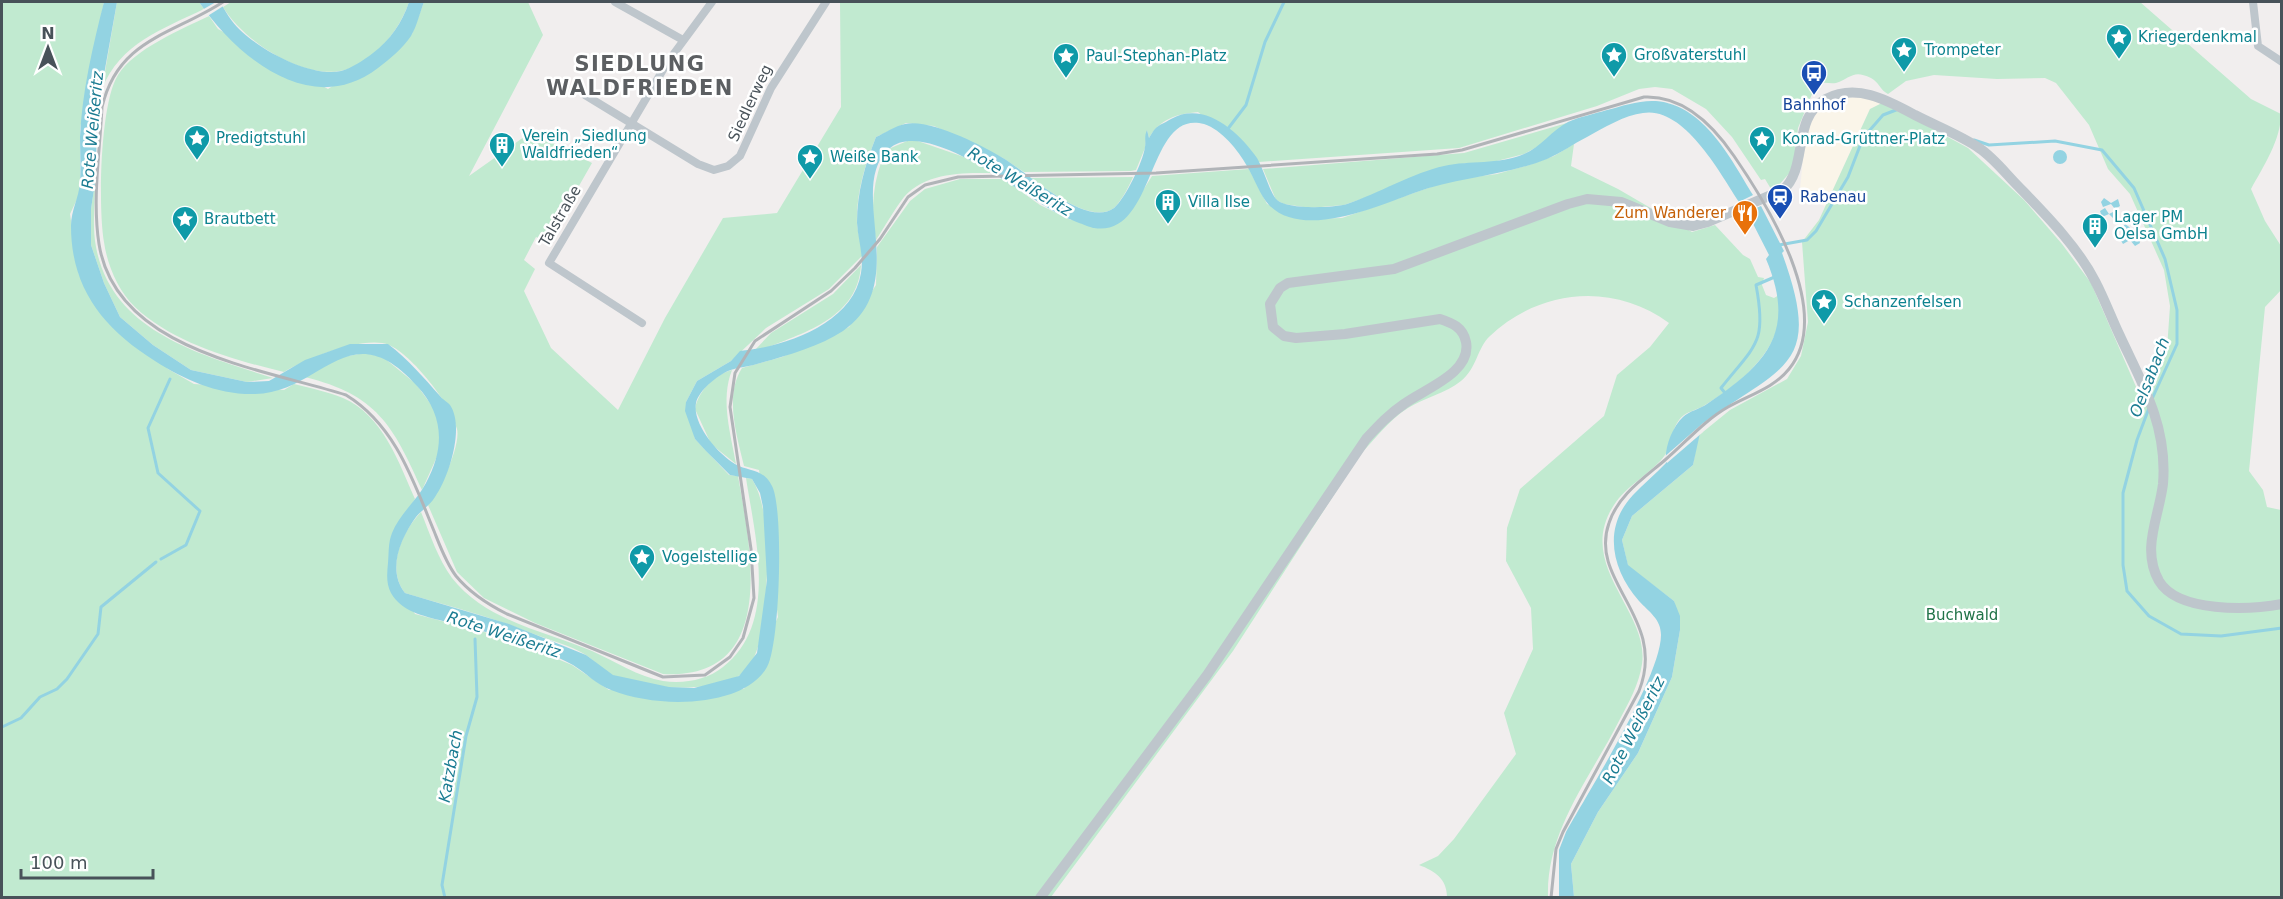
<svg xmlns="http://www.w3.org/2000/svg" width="2283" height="899" viewBox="0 0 2283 899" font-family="'DejaVu Sans',sans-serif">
<rect width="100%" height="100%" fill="#f1eeee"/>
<path fill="#faf5e9" d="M1859 97 1884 102 1870 109 1825 207 1800 189 1804 148 1809 126 1817 112 1830 102 1838 98Z"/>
<g fill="#c1ead0">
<path d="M2 2H104L88 78 80 130V193L70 214 79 275 168 369 194 384 284 390 294 384C310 388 328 392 343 398 383 415 399 463 415 499L392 534 388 569 415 614 507 638 572 665 609 690 744 689 778 617 759 470 744 466C737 436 724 396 742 368L782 357 849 327 876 285 877 247 910 201 925 189 960 179H1004L1040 205 1071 220 1127 216 1152 176 1249 169 1267 204 1306 219 1342 218 1451 180 1497 174 1529 165 1554 156 1574 144 1571 166 1618 189 1692 232 1715 225 1743 255 1750 259 1758 277 1764 278 1762 285 1766 295 1774 298 1779 295C1789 344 1742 383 1705 405 1699 409 1690 411 1684 415 1670 426 1674 442 1665 455 1653 472 1629 484 1616 502 1572 564 1650 610 1642 664 1639 684 1629 702 1620 719 1591 777 1546 830 1548 897H1447C1447 879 1435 871 1419 865L1438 856 1454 839 1516 754 1504 713 1533 649 1531 608 1506 561 1507 528 1520 489 1604 416 1617 375 1650 347 1669 323C1613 282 1540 289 1490 336 1477 348 1477 368 1461 381 1446 393 1424 398 1408 408 1389 420 1374 440 1359 456L1233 651 1051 897H2Z"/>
<path d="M117 2H199L204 9C163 29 120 43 102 89Z"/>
<path d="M231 2H409C400 30 372 66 340 71 299 78 243 40 223 7Z"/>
<path d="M424 2H528L543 35 469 176 531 132 592 163 547 242 536 237 524 260 535 269 524 291 551 348 618 410 665 318 723 218 777 213 841 107 840 2H2140L2251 99 2281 114C2281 140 2263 167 2251 189L2265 221 2281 246 2282 289 2265 307 2249 471 2263 490 2267 507 2281 510V897H1574L1571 864 1598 812 1638 753 1672 677 1680 630 1674 601 1628 566 1622 540 1632 516 1693 465 1698 436 1730 410 1787 379 1801 356 1808 322 1802 242 1819 220 1870 109 1884 102 1968 148 2024 200 2062 244 2091 283 2140 396 2151 391 2167 349 2170 306 2164 270 2130 194 2108 169 2089 125 2056 83 2045 78 1997 79 1934 75 1906 81 1888 94C1880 90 1879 82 1871 78 1853 69 1851 78 1836 83 1830 84 1823 82 1817 82L1798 128 1793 169 1778 186 1771 189 1765 179 1761 180 1732 137 1706 109 1672 89 1655 87 1639 89 1597 106 1459 148 1259 162 1198 112C1176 114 1160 119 1149 138L1147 130 1145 148 1136 170 1131 171 1024 172 1003 158 934 126 906 123 876 137C865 165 856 193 857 224 858 235 862 245 862 256L829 289 766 328 731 361 697 381 686 402 695 439 729 475 738 476C751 550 779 680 663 674L535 623 484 598 457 572 428 505C439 493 461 446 457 429 452 405 411 354 389 345 364 335 306 359 284 372 234 360 173 343 135 307 118 291 107 264 104 242 98 208 100 103 118 75 134 49 182 29 209 16L218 29 328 89 412 34Z"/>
<path d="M1567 123 1546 142 1524 154 1489 163H1466L1344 205 1310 208 1284 204 1276 200 1263 169 1464 153Z"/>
<path d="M912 139 964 157 996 173C966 173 927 171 904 197 894 210 885 226 876 240 870 209 873 179 886 150Z"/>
<path d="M1133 177C1129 186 1123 198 1116 206 1096 227 1049 191 1031 178Z"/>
<path d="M95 183C95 204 92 226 96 247 112 333 203 355 273 378L247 382 191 370 153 345 120 317 104 283 91 245V209Z"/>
<path d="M861 265C858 317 806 332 766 348L755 350 771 333 833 294Z"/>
<path d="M364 353 383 357 416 384 440 417 439 452 422 490C393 425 377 395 305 377L338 358Z"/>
<path d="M732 370C720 400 731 434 736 464L711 444 695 409C698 392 714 374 732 370Z"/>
<path d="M746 478 752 479C772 512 768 575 764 613 761 634 759 661 740 675 717 694 637 689 612 675 602 670 595 661 586 655 570 645 549 640 531 633 490 616 447 606 405 593 386 569 401 533 421 512 430 534 438 559 452 578 486 621 544 631 592 651 614 661 639 677 663 681 684 684 707 680 723 667 779 624 755 537 746 478Z"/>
</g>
<g fill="#93d3e2">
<path d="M104 2H117L98 108 95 183 91 209V245L104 283 120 317 153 345 191 370 247 382 269 381 305 360 350 344H388C409 360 423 377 440 396 443 400 448 402 450 405 465 427 449 477 435 497 430 505 422 510 416 517 400 539 387 570 405 593L509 624 586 655 613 675 669 687 694 688 739 676 757 653 767 580 763 507 760 493 752 479 730 475 706 451 695 439 685 411 686 402 697 381 731 361 740 351C784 347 853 324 861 273 864 255 858 240 857 223 857 192 865 165 876 137 885 133 895 126 905 124 929 118 982 145 1003 158 1027 172 1086 229 1114 208 1125 199 1143 162 1145 147 1146 141 1144 136 1147 130L1149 138C1158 123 1158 127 1171 119 1204 100 1239 132 1257 158 1264 170 1269 190 1276 199 1285 210 1334 208 1347 204 1377 194 1415 172 1444 166 1470 160 1498 165 1524 154 1541 147 1552 130 1568 122 1579 117 1594 114 1607 110 1622 106 1639 100 1656 101 1704 105 1731 159 1753 195L1739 202C1720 173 1684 106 1643 113 1625 115 1603 128 1587 137 1573 144 1561 153 1547 159 1504 176 1458 177 1414 193 1378 206 1303 240 1269 205 1260 195 1254 178 1247 166 1238 150 1222 130 1204 124 1146 108 1157 238 1094 228 1091 228 1067 218 1065 217 1028 201 927 115 889 149 845 188 913 283 843 331 819 347 785 356 757 364 748 367 737 367 728 371 717 376 699 390 696 403 692 424 718 454 735 464 749 472 763 468 772 486 784 509 780 645 767 667 760 680 745 689 731 694 695 706 647 704 611 690 597 685 586 673 573 665 533 643 487 632 443 621 424 616 402 612 391 593 386 583 387 574 388 563 389 553 388 543 392 533 399 515 417 500 426 483 445 448 444 415 417 386 349 310 322 393 255 394 218 395 185 380 155 361 104 329 71 289 71 226 71 210 79 198 80 182 81 167 80 152 80 137 82 92 93 45 104 2Z"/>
<path d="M199 2H220C224 8 227 15 232 21 251 46 309 78 341 71 352 68 364 60 373 53 390 40 402 23 409 2H424C420 12 417 26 411 36 402 49 390 59 378 68 311 119 238 58 199 2Z"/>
<circle cx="2060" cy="157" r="7"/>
<path d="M2104 198 2111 203 2118 199 2120 206 2115 209 2111 204 2103 207 2101 202Z"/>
<path d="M1761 206 1784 251 1782 253C1824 368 1784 364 1702 424L1693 465 1632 516 1622 540 1628 565 1674 601 1680 616V630L1672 677 1638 753 1598 812 1571 864 1574 897 1559 898V850L1566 832C1589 791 1661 676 1661 635 1661 619 1649 612 1639 601 1612 570 1602 528 1633 495 1643 484 1656 474 1666 463 1664 449 1672 427 1683 417 1689 411 1700 409 1707 404 1767 364 1797 332 1766 259L1769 255 1747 212Z"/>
<path d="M2105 208 2109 214 2117 210 2119 217 2114 219 2109 214 2102 217 2100 211Z"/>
<path d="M2125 224 2132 229 2139 226 2141 232 2136 235 2132 230 2124 233 2122 229Z"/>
<path d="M2126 234 2131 240 2138 236 2140 243 2135 246 2130 240 2123 244 2120 239Z"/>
</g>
<g fill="#f1eeee">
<path d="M216 2H223L225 5 206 17 202 10Z"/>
<path d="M1702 424 1704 426 1703 432 1667 463 1663 458Z"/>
</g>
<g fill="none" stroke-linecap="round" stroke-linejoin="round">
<g stroke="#93d3e2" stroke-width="3">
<path d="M1227 130 1246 105 1265 42 1284 2"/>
<path d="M1974 140 1989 145 2055 141 2102 150 2134 188 2165 259 2177 310V344L2152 399"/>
<path d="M1779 245 1807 240 1816 231 1848 177 1863 138 1883 115 1896 110"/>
<path d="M1725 393 1721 388C1756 344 1767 343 1756 285L1777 276"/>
<path d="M2149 408 2137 440 2123 493V565L2127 591 2149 616 2181 634 2221 636 2282 628"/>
<path d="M161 559 186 545 200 511 158 473 148 428 170 379"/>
<path d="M2 727 21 718 40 697 57 689 67 679 98 634 101 607 156 562"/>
<path d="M445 898 442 885 466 736 477 697 475 639"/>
</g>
<g stroke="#bec6cc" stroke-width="8">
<path d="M615 2 683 40"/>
<path d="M2253 2 2258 46 2282 62"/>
<path d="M585 95 698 164 714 170 728 166 740 156 771 88 826 2"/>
<path d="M642 323 549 263 667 63 712 2"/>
</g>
<path stroke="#bec6cc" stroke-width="10" d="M1040 898 1207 675 1366 439C1378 426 1389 414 1404 404 1424 389 1472 373 1466 342 1463 327 1452 323 1440 319L1345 334 1296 338 1284 336 1273 327 1270 304 1280 288 1288 283 1394 269 1568 204 1587 199 1621 202 1670 222 1693 226 1708 222 1783 190C1809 167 1791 117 1826 99 1857 83 1887 100 1915 115 1936 126 1960 135 1979 148 1994 158 2006 174 2018 186 2045 214 2077 246 2095 281 2104 298 2111 317 2119 334 2131 360 2145 386 2154 413 2162 437 2165 459 2163 484 2159 517 2141 549 2159 581 2178 613 2249 610 2282 604"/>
<path stroke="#b1b4b8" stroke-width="3" d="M223 2C172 35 118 39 102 107 100 151 92 199 99 244 116 351 261 368 346 395 395 425 413 480 434 531 440 546 446 563 456 576 470 593 487 604 507 614L663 677 705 675 730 657 743 638 754 598 751 549 730 407 735 373 755 341 831 291 855 268 880 239 908 197 925 185 958 177 1156 173 1437 154 1462 150 1644 97C1684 95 1713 125 1734 156 1767 204 1835 312 1789 369 1774 388 1749 395 1728 407 1705 420 1686 442 1665 460 1644 478 1618 495 1609 523 1588 582 1668 618 1639 691L1563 832 1556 849 1551 898"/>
</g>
<defs>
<g id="sight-pin" transform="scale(1.35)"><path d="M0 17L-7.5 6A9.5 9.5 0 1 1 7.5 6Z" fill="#0f9aa8" stroke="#fff"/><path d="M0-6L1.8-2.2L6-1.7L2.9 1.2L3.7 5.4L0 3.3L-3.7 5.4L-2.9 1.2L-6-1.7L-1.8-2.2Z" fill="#fff"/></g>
<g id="bus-pin" transform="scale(1.35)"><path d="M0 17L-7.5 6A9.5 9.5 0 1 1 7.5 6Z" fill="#1a4fb4" stroke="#fff"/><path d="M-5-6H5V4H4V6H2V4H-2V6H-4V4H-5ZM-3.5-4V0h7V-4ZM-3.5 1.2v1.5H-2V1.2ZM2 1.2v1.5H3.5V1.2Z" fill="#fff"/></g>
<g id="building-pin" transform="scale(1.35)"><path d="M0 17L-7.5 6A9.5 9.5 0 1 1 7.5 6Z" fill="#0f9aa8" stroke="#fff"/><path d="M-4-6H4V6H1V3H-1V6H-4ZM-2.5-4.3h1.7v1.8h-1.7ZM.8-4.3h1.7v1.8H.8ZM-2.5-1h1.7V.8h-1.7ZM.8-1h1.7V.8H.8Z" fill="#fff"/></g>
<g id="station-pin" transform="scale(1.35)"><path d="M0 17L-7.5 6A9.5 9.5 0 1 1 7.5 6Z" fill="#1a4fb4" stroke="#fff"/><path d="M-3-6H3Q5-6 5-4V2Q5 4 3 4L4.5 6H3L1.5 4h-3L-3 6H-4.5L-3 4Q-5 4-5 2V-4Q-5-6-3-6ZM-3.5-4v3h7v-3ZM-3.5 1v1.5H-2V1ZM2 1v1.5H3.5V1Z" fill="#fff"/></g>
<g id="restaurant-pin" transform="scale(1.35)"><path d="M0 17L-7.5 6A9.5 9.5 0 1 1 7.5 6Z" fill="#e8710a" stroke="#fff"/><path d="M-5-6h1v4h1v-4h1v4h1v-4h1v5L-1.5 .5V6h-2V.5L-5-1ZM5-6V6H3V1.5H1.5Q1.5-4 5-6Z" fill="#fff"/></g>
</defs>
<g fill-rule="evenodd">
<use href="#sight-pin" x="2119" y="37"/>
<use href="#sight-pin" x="1904" y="50"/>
<use href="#sight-pin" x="1614" y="55"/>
<use href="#sight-pin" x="1066" y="56"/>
<use href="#bus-pin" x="1814" y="73"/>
<use href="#sight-pin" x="197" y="138"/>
<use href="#sight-pin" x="1762" y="139"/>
<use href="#building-pin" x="502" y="145"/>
<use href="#sight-pin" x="810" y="157"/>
<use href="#station-pin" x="1780" y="197"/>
<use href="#building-pin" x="1168" y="202"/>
<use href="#restaurant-pin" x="1745" y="213"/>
<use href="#sight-pin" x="185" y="219"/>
<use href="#building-pin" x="2095" y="226"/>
<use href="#sight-pin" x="1824" y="302"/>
<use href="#sight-pin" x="642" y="557"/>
</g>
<g text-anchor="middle" stroke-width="5" stroke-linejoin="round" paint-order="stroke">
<g font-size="15" fill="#0d838f" stroke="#fff" text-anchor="start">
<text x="2138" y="42">Kriegerdenkmal</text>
<text x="1924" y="55">Trompeter</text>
<text x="1634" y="60">Großvaterstuhl</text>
<text x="1086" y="61">Paul-Stephan-Platz</text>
<text x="522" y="141">Verein „Siedlung<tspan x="522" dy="17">Waldfrieden“</tspan></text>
<text x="216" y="143">Predigtstuhl</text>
<text x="1782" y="144">Konrad-Grüttner-Platz</text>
<text x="830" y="162">Weiße Bank</text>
<text x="1188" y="207">Villa Ilse</text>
<text x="2114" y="222">Lager PM<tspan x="2114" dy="17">Oelsa GmbH</tspan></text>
<text x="204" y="224">Brautbett</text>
<text x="1844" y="307">Schanzenfelsen</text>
<text x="662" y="562">Vogelstellige</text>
</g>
<g font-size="15" fill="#485259" stroke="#fff">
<text transform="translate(750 103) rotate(-65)" y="5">Siedlerweg</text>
<text transform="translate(560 216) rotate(-60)" y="5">Talstraße</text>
</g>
<g font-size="15" fill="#164399" stroke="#fff">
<text x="1814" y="110">Bahnhof</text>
<text x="1800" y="202" text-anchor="start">Rabenau</text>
</g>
<g font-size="15" fill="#c56008" stroke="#fff" text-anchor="end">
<text x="1726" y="218">Zum Wanderer</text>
</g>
<g font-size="15" fill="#217348" stroke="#fff">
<text x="1962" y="620">Buchwald</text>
</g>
<g font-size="16" font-style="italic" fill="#1b7c92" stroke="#fff">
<text transform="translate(92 130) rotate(-85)" y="6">Rote Weißeritz</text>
<text transform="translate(1020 181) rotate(31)" y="6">Rote Weißeritz</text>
<text transform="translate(2149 377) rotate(-69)" y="6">Oelsabach</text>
<text transform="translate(504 634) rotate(18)" y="6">Rote Weißeritz</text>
<text transform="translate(1633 730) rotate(-63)" y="6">Rote Weißeritz</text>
<text transform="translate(450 766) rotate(-80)" y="6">Katzbach</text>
</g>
<g font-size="21" font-weight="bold" letter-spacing="1.5" fill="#5c5f62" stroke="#fff">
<text x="640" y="71">SIEDLUNG<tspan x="640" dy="24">WALDFRIEDEN</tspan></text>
</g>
</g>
<rect width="2283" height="899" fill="none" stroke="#485259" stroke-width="6"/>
<g transform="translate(48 48)" stroke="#ffffff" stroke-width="4.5" paint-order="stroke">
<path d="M0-4.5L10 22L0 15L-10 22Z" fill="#485259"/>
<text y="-9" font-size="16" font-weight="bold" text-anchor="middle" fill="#485259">N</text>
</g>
<path d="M21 869v9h132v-9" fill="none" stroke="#485259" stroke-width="3"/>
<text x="30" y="869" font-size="18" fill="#485259" stroke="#ffffff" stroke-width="4.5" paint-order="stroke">100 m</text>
</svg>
